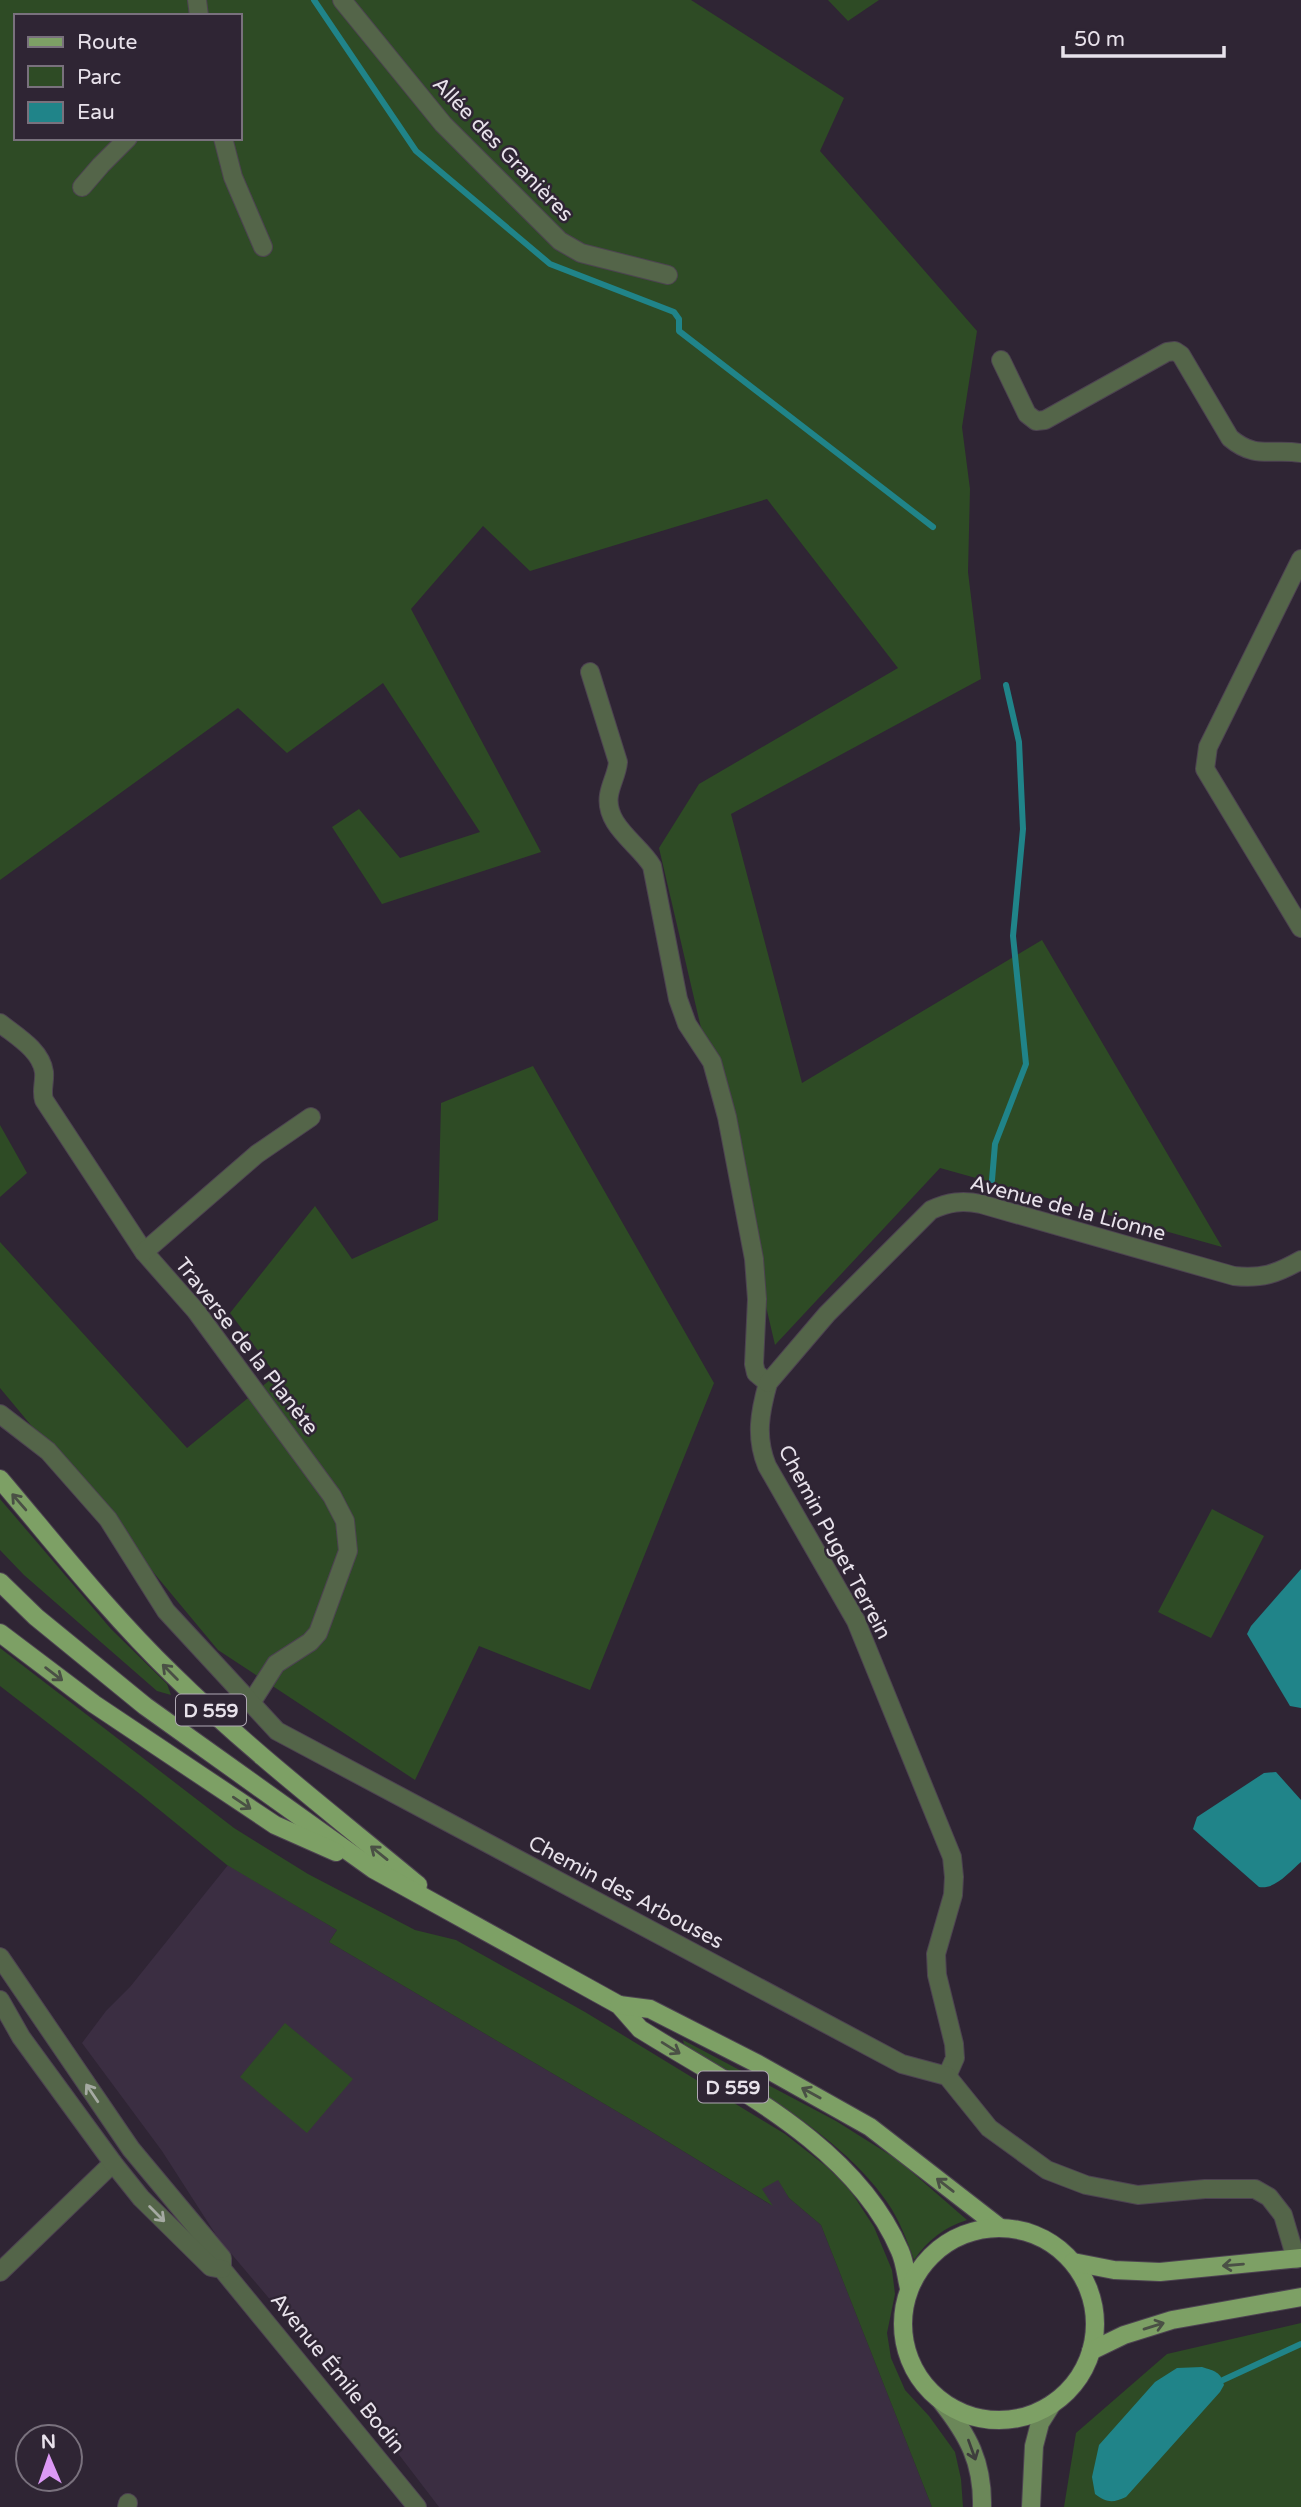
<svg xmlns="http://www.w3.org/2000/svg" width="1301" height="2507" viewBox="0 0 1301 2507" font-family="'Varela Round',sans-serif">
<rect width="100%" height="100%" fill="#2f2534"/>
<path fill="#3b2e42" d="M228 1865 337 1930 329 1942 647 2129 771 2205 761 2189 778 2179 789 2198 821 2225 932 2507H439L377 2426 218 2238 162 2151 82 2043 106 2011 130 1987Z"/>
<g fill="#2e4b25" fill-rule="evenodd">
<path d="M0 0H691L844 98 820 151 977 331 962 427 970 489 968 572 981 679 731 814 802 1083 1042 940 1222 1247 940 1168 775 1345 659 848 699 784 898 668 767 499 530 571 483 526 411 609 541 852 382 904 332 827 359 809 400 858 480 832 383 683 287 753 238 708 0 880ZM16 16H240V138H16Z"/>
<path d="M828 0H879L848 21Z"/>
<path d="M533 1066 714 1383 590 1690 479 1646 415 1780 218 1650 0 1388V1242L187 1448 276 1375 230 1313 315 1206 352 1259 438 1220 441 1103Z"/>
<path d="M0 1125 27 1173 0 1197Z"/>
<path d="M0 1499 111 1629 167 1684 171 1695 157 1691 24 1575 0 1550Z"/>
<path d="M1212 1509 1264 1536 1211 1638 1158 1612Z"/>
<path d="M0 1648 234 1828 308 1874 415 1930 456 1940 585 2012 785 2134 827 2167 850 2190 874 2227 892 2270 895 2294 887 2333 891 2358 905 2390 929 2416 955 2452 961 2479 963 2507H932L821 2225 789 2198 778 2180 762 2189 773 2206 647 2129 329 1942 337 1930 227 1865 140 1794 0 1686Z"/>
<path d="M285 2023 353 2079 307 2133 240 2077Z"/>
<path d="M683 2040 836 2121 898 2160 967 2220C944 2227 928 2240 914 2260 907 2240 899 2219 887 2202 841 2135 751 2087 684 2044Z"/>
<path d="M1301 2323V2507H1064L1076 2433 1167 2354Z"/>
</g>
<g fill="#208489">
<path d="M1301 1569V1708L1290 1706 1247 1634 1251 1626Z"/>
<path d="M1276 1772 1301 1800V1862C1289 1872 1275 1890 1259 1887L1193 1829 1197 1817 1264 1773Z"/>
<path d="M1202 2367C1215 2371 1221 2372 1224 2385L1220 2392 1126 2497C1113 2503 1107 2503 1095 2494L1092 2477 1099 2445 1155 2382 1177 2368Z"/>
</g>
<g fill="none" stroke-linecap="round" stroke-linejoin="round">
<g stroke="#208489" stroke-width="6">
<path d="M314 0 416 151 550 264 674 312 679 319V331L933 527"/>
<path d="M992 1180 995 1144 1026 1064 1013 936 1023 829 1019 742 1006 685"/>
<path d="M1223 2380 1301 2344"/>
</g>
<g stroke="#4d4351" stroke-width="20">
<g id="minor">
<path d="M197 0 199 16"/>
<path d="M342 0 443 124 560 241 581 253 668 275"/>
<path d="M223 138 233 177 263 247"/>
<path d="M82 187 101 165 128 138"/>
<path d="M1001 360 1027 414 1036 421 1045 420 1167 352 1175 351 1181 355 1230 438C1256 460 1271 448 1301 453"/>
<path d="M1301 559 1208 747 1205 769 1301 928"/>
<path d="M590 672 618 762C617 774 611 783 609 795 604 825 639 844 652 866L678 999 687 1024 712 1062 727 1117 754 1259 757 1299 754 1364 756 1373 768 1383C760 1412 755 1437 767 1466L856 1621 952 1857 954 1877 953 1895 936 1954 937 1975 954 2044 955 2058 947 2076"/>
<path d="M0 1023C16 1036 41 1050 44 1072 45 1083 41 1090 44 1100L144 1252 196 1311 332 1496 345 1521 348 1551 318 1633 310 1642 276 1664 251 1703"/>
<path d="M144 1252 257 1154 311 1117"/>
<path d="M768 1383 827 1314 931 1210C949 1202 962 1200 981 1204L1234 1276C1262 1279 1276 1274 1301 1260"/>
<path d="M0 1414 48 1451 108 1519 166 1611 277 1731 902 2064 947 2076 989 2128 1047 2170 1086 2185 1138 2195 1205 2189H1255L1269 2197 1283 2215 1296 2259"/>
<path d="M0 2272 113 2163"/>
<path d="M127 2507 128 2503"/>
</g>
</g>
<g stroke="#4d4351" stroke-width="20">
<g id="tertiary">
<path d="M0 1957 131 2149 222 2258V2269L417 2507"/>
<path d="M0 2000 21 2037 113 2163 141 2198 211 2267 222 2269"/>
</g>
</g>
<g stroke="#4d4351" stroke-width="20">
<g id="secondary">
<path d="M941 2401C968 2435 983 2462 982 2507"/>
<path d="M1031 2507 1034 2446 1040 2423 1052 2404"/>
</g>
</g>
<g stroke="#4d4351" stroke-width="20">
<g id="primary">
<path d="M0 1479C56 1545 110 1614 172 1674 249 1750 335 1816 418 1885"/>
<path d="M0 1582 36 1617 145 1706 373 1869 619 2005 640 2029C733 2087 855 2145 900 2251 905 2262 906 2276 909 2288"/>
<path d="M0 1633 94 1704 275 1825 336 1852"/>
<path d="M619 2005 650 2009 758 2064 870 2127 999 2227"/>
<circle cx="999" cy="2324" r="96"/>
<path d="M1073 2262 1114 2270 1160 2272 1301 2258"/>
<path d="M1091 2351 1124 2335 1172 2320 1301 2297"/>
</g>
</g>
<use href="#minor" stroke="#546549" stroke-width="18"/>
<use href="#tertiary" stroke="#546549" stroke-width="18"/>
<use href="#secondary" stroke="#6b8759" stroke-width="18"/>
<use href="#primary" stroke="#7da065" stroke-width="18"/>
</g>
<defs><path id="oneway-shaft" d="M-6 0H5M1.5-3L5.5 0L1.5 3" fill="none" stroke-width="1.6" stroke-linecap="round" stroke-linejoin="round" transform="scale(1.75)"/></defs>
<g stroke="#4a5045">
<use href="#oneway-shaft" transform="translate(19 1502) rotate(-131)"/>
<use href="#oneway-shaft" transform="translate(170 1672) rotate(-135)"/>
<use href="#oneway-shaft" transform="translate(54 1674) rotate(37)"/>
<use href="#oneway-shaft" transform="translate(242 1803) rotate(34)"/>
<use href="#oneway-shaft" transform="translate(379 1853) rotate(-141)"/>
<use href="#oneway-shaft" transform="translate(671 2048) rotate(32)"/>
<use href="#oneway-shaft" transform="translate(811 2093) rotate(-151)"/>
<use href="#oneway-shaft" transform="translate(945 2185) rotate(-142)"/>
<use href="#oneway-shaft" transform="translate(1233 2265) rotate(175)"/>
<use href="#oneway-shaft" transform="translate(1154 2326) rotate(-17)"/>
</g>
<g stroke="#a5aaa2">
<use href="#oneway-shaft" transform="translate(92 2093) rotate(-124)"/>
<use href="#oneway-shaft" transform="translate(157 2214) rotate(45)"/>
</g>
<use stroke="#3e3e3d" href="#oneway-shaft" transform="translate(972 2450) rotate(70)"/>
<g text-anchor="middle" stroke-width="5" stroke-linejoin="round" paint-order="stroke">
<g fill="#2f2534" stroke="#b0a9b4" stroke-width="2">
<rect x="176" y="1694.5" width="70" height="31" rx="5"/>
<rect x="698" y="2071.5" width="70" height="31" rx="5"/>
</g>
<g font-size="19" font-weight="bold" fill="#e8e2eb">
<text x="211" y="1717">D 559</text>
<text x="733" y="2094">D 559</text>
</g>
<g font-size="21" fill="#e8e2eb" stroke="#2f2534">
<text transform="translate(503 149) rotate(46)" y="7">Allée des Granières</text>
<text transform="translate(1068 1208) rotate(15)" y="7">Avenue de la Lionne</text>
<text transform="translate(247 1346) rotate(52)" y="7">Traverse de la Planète</text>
<text transform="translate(835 1542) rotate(62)" y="7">Chemin Puget Terrein</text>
<text transform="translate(626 1892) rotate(28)" y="7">Chemin des Arbouses</text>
<text transform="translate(338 2373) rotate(51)" y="7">Avenue Émile Bodin</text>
</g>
</g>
<rect x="14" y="14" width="228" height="126" fill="#2f2534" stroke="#79717d" stroke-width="2"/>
<rect x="28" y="37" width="35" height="10" fill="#7da065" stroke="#79717d" stroke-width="2"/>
<text x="77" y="49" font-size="21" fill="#e8e2eb">Route</text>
<rect x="28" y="66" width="35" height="21" fill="#2e4b25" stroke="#79717d" stroke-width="2"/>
<text x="77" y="84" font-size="21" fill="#e8e2eb">Parc</text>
<rect x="28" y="102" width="35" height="21" fill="#208489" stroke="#79717d" stroke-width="2"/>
<text x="77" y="119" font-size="21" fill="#e8e2eb">Eau</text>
<g transform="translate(49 2458) rotate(358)"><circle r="33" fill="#2f2534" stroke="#79717d" stroke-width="2"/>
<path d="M0-5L12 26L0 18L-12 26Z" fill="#dc99f5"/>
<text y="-10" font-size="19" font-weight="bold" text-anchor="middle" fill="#e8e2eb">N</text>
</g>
<path d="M1063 46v10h161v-10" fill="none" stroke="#e8e2eb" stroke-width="3.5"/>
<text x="1074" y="46" font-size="21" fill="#e8e2eb" stroke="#2f2534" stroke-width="5" paint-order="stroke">50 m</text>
</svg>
